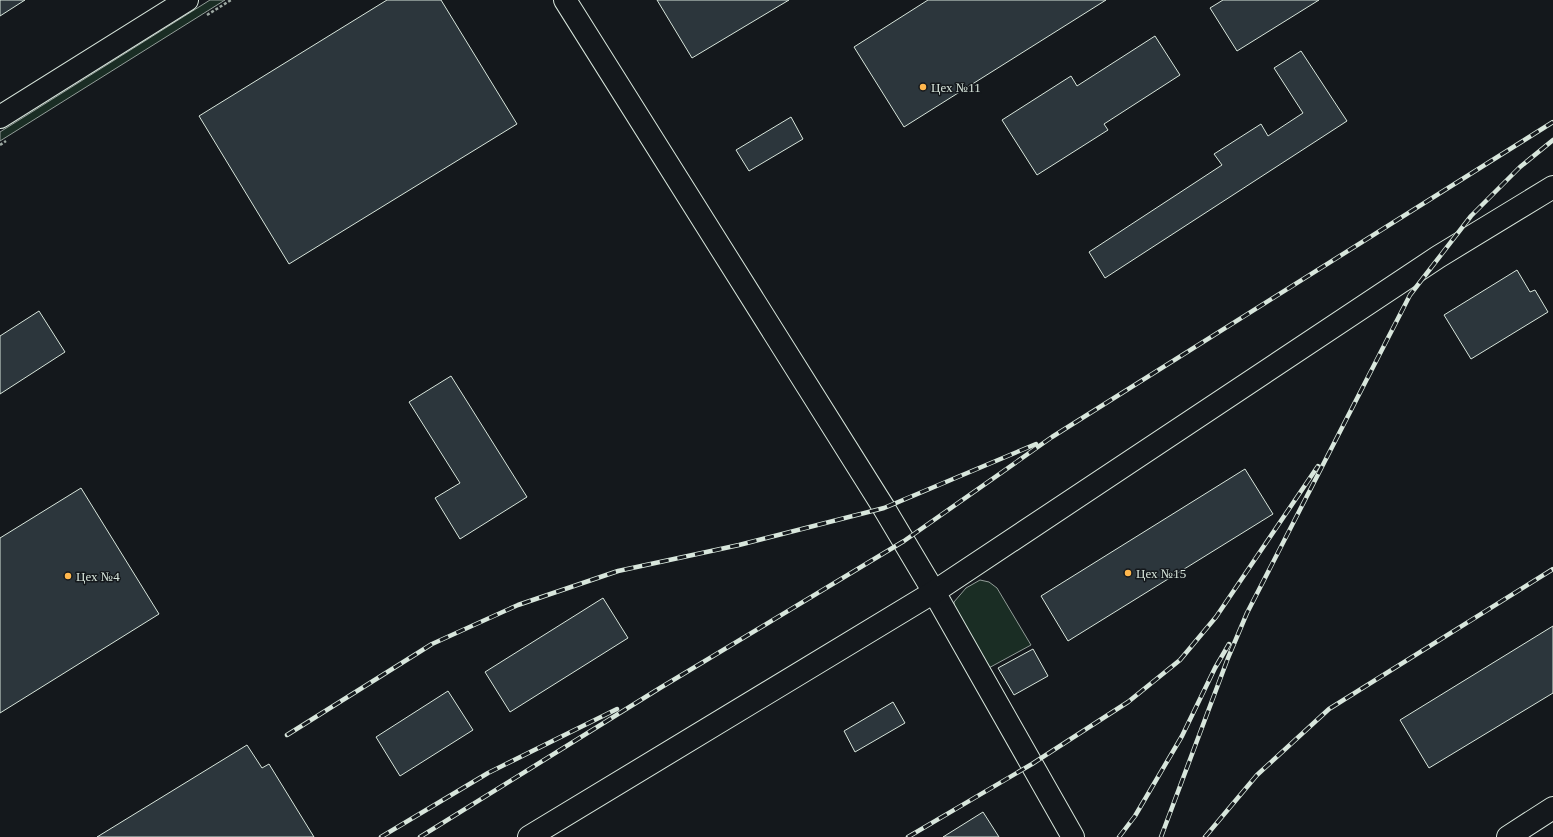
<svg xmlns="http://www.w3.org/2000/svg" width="1553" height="837" viewBox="0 0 1553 837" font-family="Georgia,serif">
<rect width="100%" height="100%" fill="#14181c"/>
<g fill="#1a2d24" stroke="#939e99">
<path d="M210 0H225L0 141V132Z"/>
<path d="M980 580 989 582 997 588 1031 645 985 670 954 617V602L966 588Z"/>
</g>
<g fill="#2c363c" stroke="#d8e6dc">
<path d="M0 0H25L0 16Z"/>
<path d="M387 0H441L517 124 289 264 199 116Z"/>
<path d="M657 0H789L692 58Z"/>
<path d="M928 0H1106L904 127 854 47Z"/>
<path d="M1223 0H1319L1237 51 1210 8Z"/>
<path d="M1155 36 1180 75 1104 124 1108 130 1037 175 1002 120 1071 76 1077 86Z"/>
<path d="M1301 51 1347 121 1105 278 1089 252 1222 165 1214 154 1261 124 1268 136 1303 113 1274 68Z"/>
<path d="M791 117 803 139 749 171 736 150Z"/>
<path d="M1517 270 1530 292 1535 290 1548 312 1471 359 1444 315Z"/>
<path d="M39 311 65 352 0 394V336Z"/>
<path d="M451 376 527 497 460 539 435 498 460 483 409 402Z"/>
<path d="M1245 469 1273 514 1068 641 1041 596Z"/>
<path d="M81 488 159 614 0 713V538Z"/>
<path d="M603 598 628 638 510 712 485 672Z"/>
<path d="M1553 626V693L1429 768 1400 720Z"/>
<path d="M1033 649 1048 676 1014 695 998 668Z"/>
<path d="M448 691 473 730 400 776 376 737Z"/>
<path d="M893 702 905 723 855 752 844 731Z"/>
<path d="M247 745 262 768 269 764 314 837H97Z"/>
<path d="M983 812 999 837H943Z"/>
</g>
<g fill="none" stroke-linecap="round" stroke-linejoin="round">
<g stroke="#d8e6dc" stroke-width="24">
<g id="minor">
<path d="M565 0 884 508 934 592 1073 837"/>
<path d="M0 117 187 0"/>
<path d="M529 837 934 592 1438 257 1553 187"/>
<path d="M1508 837 1553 808"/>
</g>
</g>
<g stroke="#9da8a2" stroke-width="2.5" stroke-dasharray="3 2" stroke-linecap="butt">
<path d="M207 15 231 0"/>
<path d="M0 145 6 141"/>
</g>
<use href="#minor" stroke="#14181c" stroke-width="22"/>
<g stroke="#d8e6dc" stroke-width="4.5">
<g id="rail">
<path d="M287 735 432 644 518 605 618 571 739 545 884 508 1036 444"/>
<path d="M381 837 488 773 617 709"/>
<path d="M420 837 660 688 904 541 1052 437 1553 122"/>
<path d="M908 837 1032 764 1128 702 1180 660 1216 617 1318 466"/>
<path d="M1119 837 1135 816 1182 736 1215 668 1229 644"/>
<path d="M1161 837 1228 658 1247 613 1410 295 1471 216 1520 167 1553 140"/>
<path d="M1205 837 1257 775 1329 709 1553 569"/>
</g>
</g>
<use href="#rail" stroke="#14181c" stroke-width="3" stroke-dasharray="9" stroke-linecap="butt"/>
</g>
<g fill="#ffb74d" stroke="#14181c" stroke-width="1.5">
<circle cx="923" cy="87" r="4"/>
<circle cx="1128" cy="573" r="4"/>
<circle cx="68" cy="576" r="4"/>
</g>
<g text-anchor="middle" stroke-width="3" stroke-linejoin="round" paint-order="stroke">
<g font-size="13" fill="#d8e6dc" stroke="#14181c" text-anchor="start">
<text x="931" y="92">Цех №11</text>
<text x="1136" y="578">Цех №15</text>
<text x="76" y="581">Цех №4</text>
</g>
</g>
</svg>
